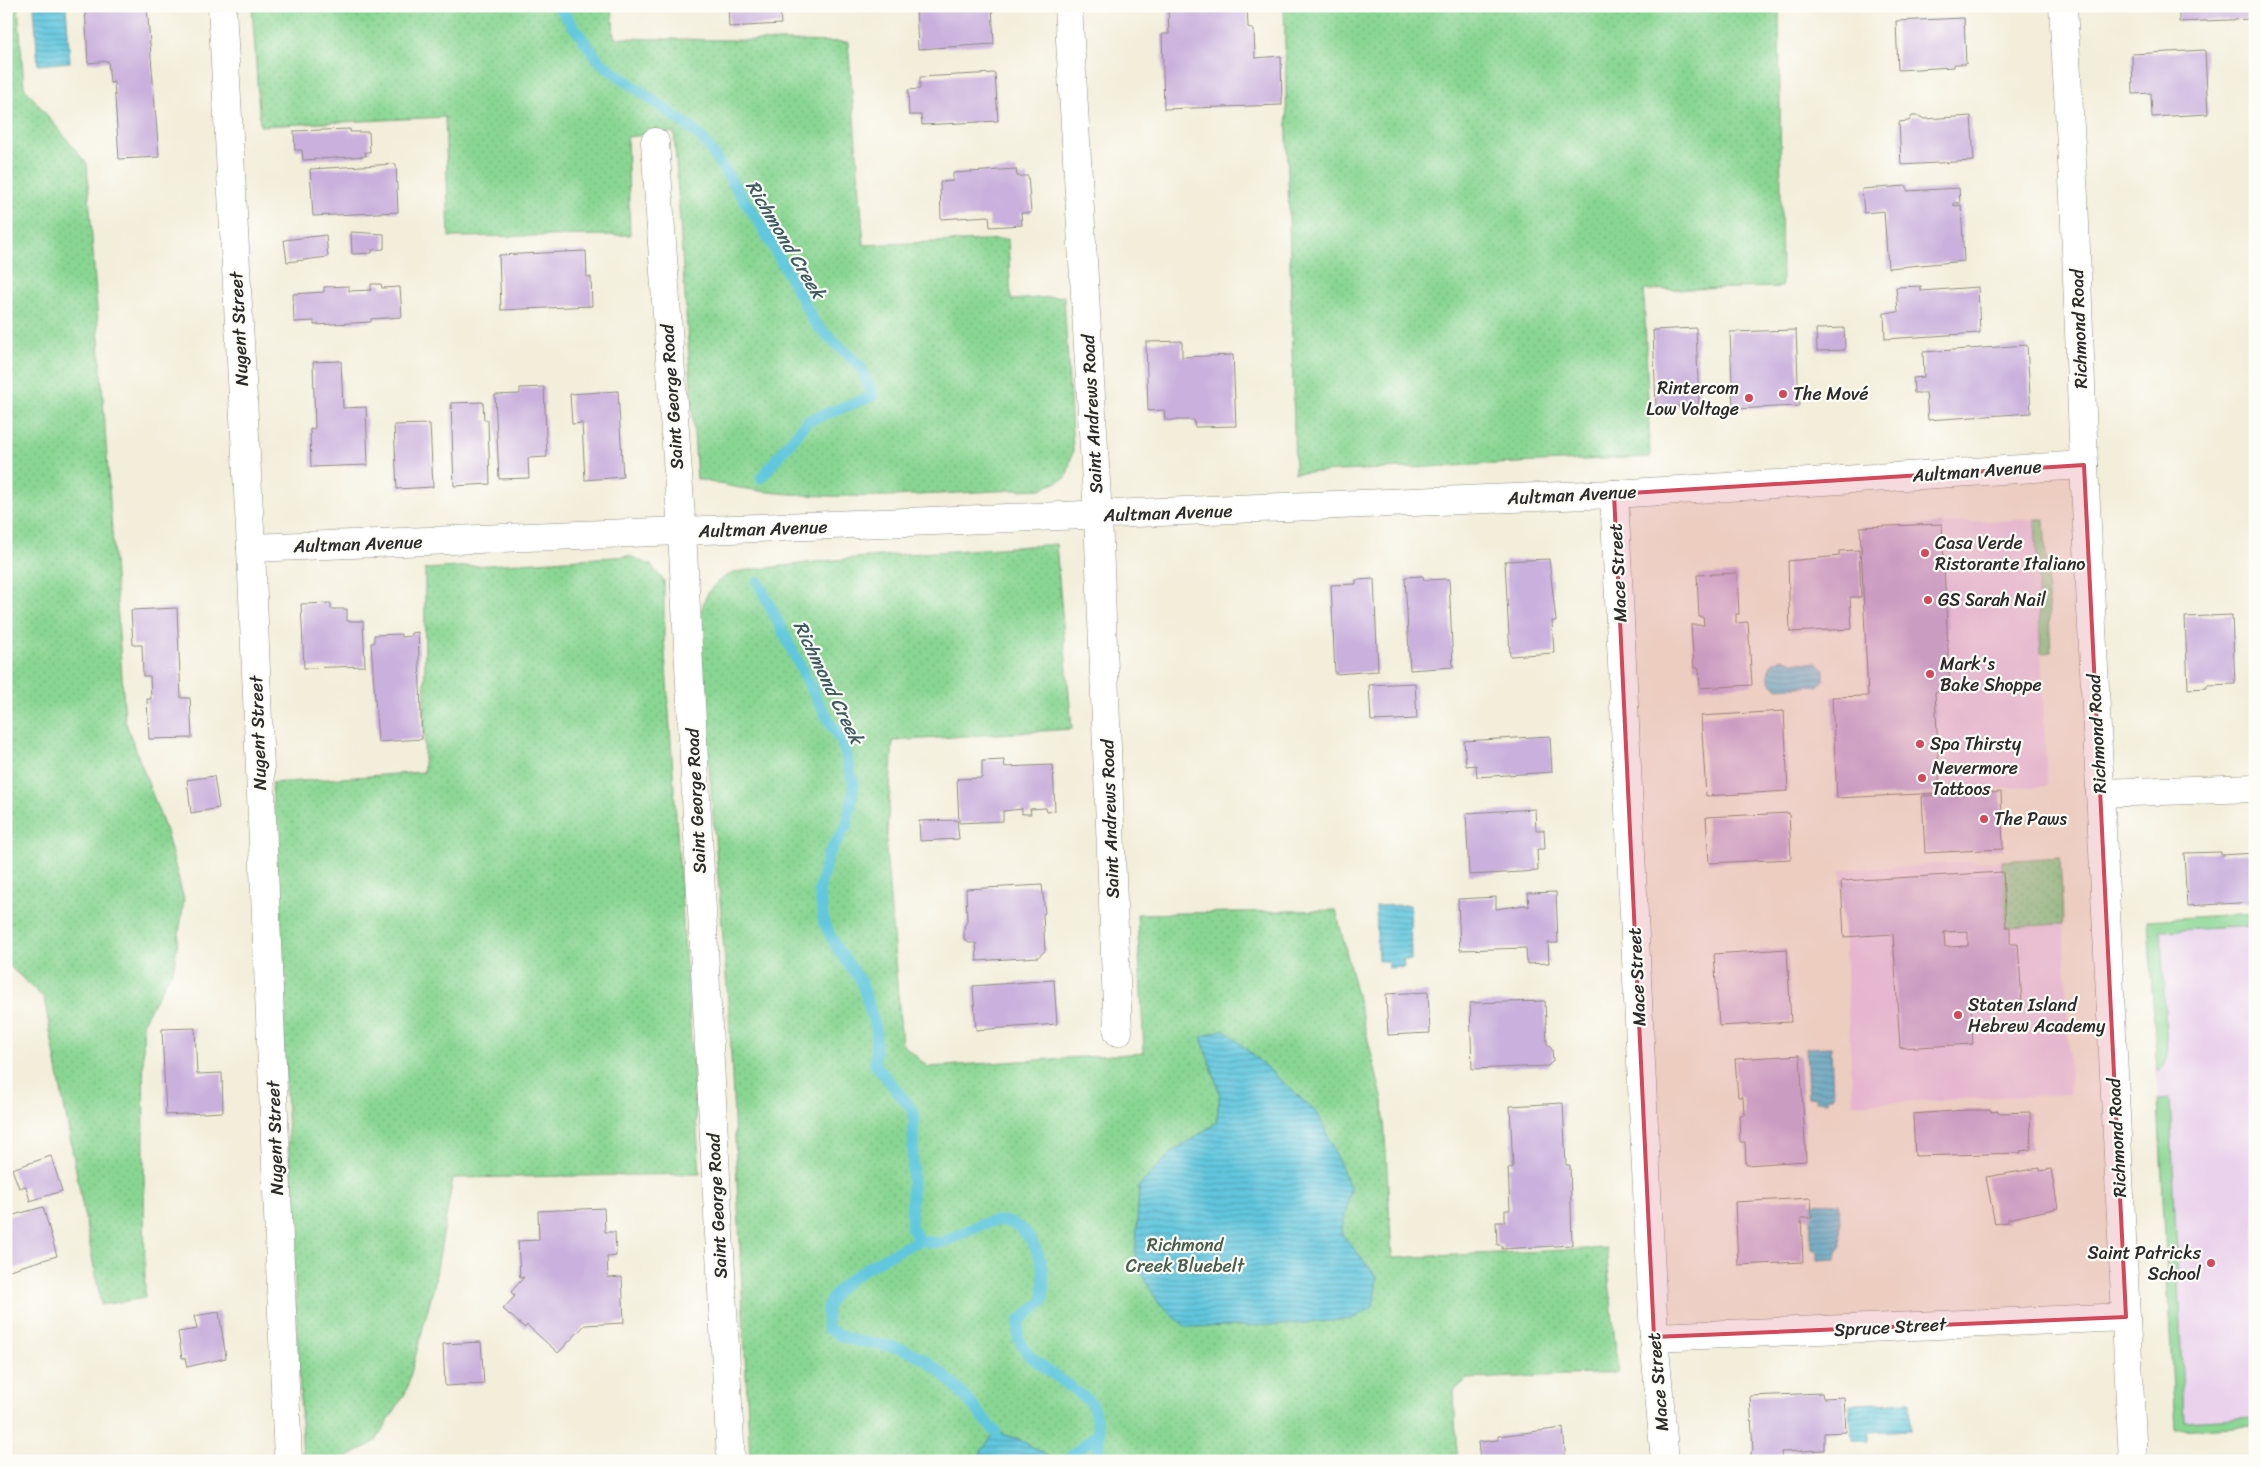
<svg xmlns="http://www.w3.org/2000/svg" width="2261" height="1467" viewBox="0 0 2261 1467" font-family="Sriracha,sans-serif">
<defs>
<pattern id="park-dots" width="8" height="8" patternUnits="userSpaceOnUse" patternTransform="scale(1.25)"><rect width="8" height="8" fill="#89d693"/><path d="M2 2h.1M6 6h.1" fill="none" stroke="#76b87f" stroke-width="1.8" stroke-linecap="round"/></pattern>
<pattern id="water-rules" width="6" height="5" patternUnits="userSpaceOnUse" patternTransform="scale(1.25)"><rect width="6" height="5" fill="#61c7de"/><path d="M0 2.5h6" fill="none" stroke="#50a2b4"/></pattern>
</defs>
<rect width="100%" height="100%" fill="#fdfcf7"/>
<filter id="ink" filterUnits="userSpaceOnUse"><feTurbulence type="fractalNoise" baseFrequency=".02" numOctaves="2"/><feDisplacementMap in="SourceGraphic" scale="10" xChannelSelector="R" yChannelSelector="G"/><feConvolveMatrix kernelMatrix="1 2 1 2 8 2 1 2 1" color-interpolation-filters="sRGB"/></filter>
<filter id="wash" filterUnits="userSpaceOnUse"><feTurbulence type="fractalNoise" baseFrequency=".0096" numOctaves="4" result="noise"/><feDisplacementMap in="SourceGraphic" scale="20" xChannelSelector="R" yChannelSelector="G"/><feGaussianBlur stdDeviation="1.12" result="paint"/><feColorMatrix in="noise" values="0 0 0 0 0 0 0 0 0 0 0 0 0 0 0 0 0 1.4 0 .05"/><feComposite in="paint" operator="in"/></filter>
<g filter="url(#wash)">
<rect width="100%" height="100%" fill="#f3eeda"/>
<g fill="#ead1ec">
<path d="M2035 519 2047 786 1837 798 1832 697 1868 695 1860 527Z"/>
<path d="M2060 857 2071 1094 1853 1104 1841 870Z"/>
<path d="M2255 913V1426L2175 1430 2148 920Z"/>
</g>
<g fill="#89d693" stroke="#5a805f">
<path d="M2035 519H2044L2051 652 2041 653Z"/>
<path d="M2255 913V926L2161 931 2167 1056 2165 1065 2157 1071 2148 920Z"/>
<path d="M2170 1099 2184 1421 2255 1417V1426L2175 1430 2158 1100Z"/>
</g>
<g fill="url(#park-dots)" stroke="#5a805f">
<path d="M6 6H18L24 87 87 164 125 721 166 831 184 900 174 967 143 1022 145 1298 101 1305 44 998 6 963Z"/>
<path d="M252 6H612L614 38 848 42 864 245 1008 239 1011 300 1064 296 1073 451 1066 478 1041 489C927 493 809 508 697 479L674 132 627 137 630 235 449 237 445 117 260 126Z"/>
<path d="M1284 6H1779L1782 287 1644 290 1650 457 1295 473Z"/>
<path d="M1056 544 1072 729 893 741 886 850 902 1044 928 1067 1144 1053 1137 914 1336 910 1383 1101 1392 1258 1606 1248 1618 1373 1467 1379 1454 1391 1457 1461H750L729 1012 699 642C700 619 699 596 720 580 736 568 763 569 782 566 873 554 965 551 1056 544Z"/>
<path d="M629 556 651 565 664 581V638L700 1174 453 1178 434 1286 406 1392 376 1441 341 1461H303L272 783 424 772 425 569Z"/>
<path d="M2060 857 2063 924 2006 927 2002 861Z"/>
</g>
<g fill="url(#water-rules)" stroke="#467984">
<path d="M34 6H66L70 62 38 65Z"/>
<path d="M1782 658 1793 662 1817 663 1824 670V679L1818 686 1777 688C1767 681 1766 673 1772 663Z"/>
<path d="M1410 905 1411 960H1403L1404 967 1388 968 1387 961H1378L1376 906Z"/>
<path d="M1224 1029 1318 1114 1351 1189 1341 1233 1377 1277 1373 1307 1352 1319 1284 1325 1186 1327 1159 1304 1135 1263 1139 1186 1171 1153 1216 1123 1220 1094 1201 1037Z"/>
<path d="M1831 1047 1833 1097H1827V1101H1815V1097L1808 1098 1806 1048Z"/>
<path d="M1839 1203 1841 1247 1837 1252 1836 1259 1818 1260V1253L1811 1248 1810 1204Z"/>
<path d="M1910 1402 1911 1430 1868 1432V1440H1852L1850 1404Z"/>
<path d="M996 1432 1019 1439 1056 1461H979L981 1451Z"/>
</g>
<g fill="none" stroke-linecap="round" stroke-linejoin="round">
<g stroke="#61c7de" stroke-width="11">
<path d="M558 6 600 62 692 129 705 142 761 225 816 325 860 366 873 396 807 421 761 478"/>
<path d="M758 582 816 698 843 745 854 786 847 825 828 855 819 891 824 923 838 950 861 981 876 1029 875 1064 914 1112 911 1227 919 1240C925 1241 935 1244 942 1242 972 1232 1003 1202 1030 1239 1044 1258 1045 1279 1043 1301L1019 1321 1018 1338 1028 1355 1092 1403 1099 1432 1098 1461"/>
<path d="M919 1240C894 1253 834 1279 827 1309 826 1315 827 1323 827 1328 855 1348 880 1340 908 1351 944 1366 970 1404 996 1432"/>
<path d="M1066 1461 1099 1432"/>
</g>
</g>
<g id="blocks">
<g fill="#cab1dd" fill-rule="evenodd">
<path d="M85 6H147L159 157 119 159 114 82 110 83 108 61 88 63Z"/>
<path d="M728 6H780L781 24 729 27Z"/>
<path d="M916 6H992L994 44 918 49Z"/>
<path d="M1168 6H1247L1248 27 1254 30 1255 58 1281 56 1282 105 1164 109 1162 34H1169Z"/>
<path d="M2179 6H2252L2253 19 2179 22Z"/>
<path d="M1964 18 1966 64H1954V67L1898 70 1896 21Z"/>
<path d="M2205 50 2208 114 2152 117 2151 93 2133 94 2132 54Z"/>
<path d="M995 73 998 121 922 125 921 115H909L908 90 920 89V77Z"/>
<path d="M1912 116H1919L1924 119 1971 116 1974 161 1901 165 1899 122 1909 121Z"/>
<path d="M350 129V132H369L370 152H365L366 156 303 160 302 150H295L294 131Z"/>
<path d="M396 164 398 212 313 216 310 169Z"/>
<path d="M1016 169 1017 176H1028L1031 213H1021L1022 225 990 227 989 216 941 219 940 182 953 181V173Z"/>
<path d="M1907 186V191L1959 188 1960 203H1954V206L1961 205 1964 261 1888 268 1884 211 1864 213 1862 189Z"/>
<path d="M351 232 384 234V249L372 250V253L352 254Z"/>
<path d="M326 235 328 257 287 262 284 240Z"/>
<path d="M586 251 587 277H591L592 306 501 310 499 255Z"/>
<path d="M371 284H381L382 288 400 287 402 317 371 319V322L314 325V321L294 322 293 294 324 292V287L349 286V291L371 290Z"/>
<path d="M1921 286V291L1978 287 1980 333 1885 339 1884 313 1898 312 1896 287Z"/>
<path d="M1696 328 1699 405 1656 407 1653 330Z"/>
<path d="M1844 328 1845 350 1817 351 1816 329Z"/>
<path d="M1796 330 1799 406 1733 409 1730 332Z"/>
<path d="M1182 341V357L1233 355 1236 426 1195 427 1194 420H1165L1164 410 1148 411 1146 342Z"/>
<path d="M2027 345 2031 413 1928 420 1926 393H1914L1913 378 1924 377 1923 352Z"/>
<path d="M341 361 343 408 366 407 368 465 311 467 310 429 315 428 313 362Z"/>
<path d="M544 387 547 457 528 458 529 478 499 479 495 395 520 394V388Z"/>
<path d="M618 391 623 477 585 480 582 423 572 424 570 394Z"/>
<path d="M483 402 484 420H488L490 484 454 486 451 403Z"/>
<path d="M430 424 433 487 397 489 394 425Z"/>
<path d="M1942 524 1950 692H1935L1940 793 1837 798 1832 697 1868 696 1860 527Z"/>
<path d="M1859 550 1861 597H1850L1852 629 1790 632 1788 561 1839 556V551Z"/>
<path d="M1549 559 1556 621H1552L1554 653 1510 656 1505 561Z"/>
<path d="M1737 573 1739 614H1736V623L1748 622 1752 685 1700 688 1699 668H1694L1691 625H1704L1703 617H1699L1697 575Z"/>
<path d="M1423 576 1424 580 1449 579 1453 667 1410 670 1405 577Z"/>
<path d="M1374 579 1378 671 1335 674 1331 585 1356 584V580Z"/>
<path d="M331 603V609H347V621H363L365 666 304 668 301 604Z"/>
<path d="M177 608 181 698H190L192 738 149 739 147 699H151L150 676H143L142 645H133L131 610Z"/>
<path d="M2232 615 2235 684 2207 685V688L2188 689 2185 617Z"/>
<path d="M418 632 422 739 378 742 371 643H374V635L401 634V637L411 636V633Z"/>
<path d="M1415 683 1417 719 1371 721 1369 685Z"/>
<path d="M1784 711 1788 791 1706 796 1701 716Z"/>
<path d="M1550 736 1552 772 1477 777 1476 765 1466 766 1464 741Z"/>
<path d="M1004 760 1005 767 1053 765 1055 811 1047 812 1046 808 1030 809 1031 814H1022V809L1003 811V821L959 823 957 779 982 778V761Z"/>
<path d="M214 776 219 808 191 813 187 780Z"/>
<path d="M2001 792 2003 849 1925 853 1922 796Z"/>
<path d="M1535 809 1536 830H1544L1545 849H1537L1538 871 1469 875 1466 813Z"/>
<path d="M1789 813 1791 859 1709 863 1706 817Z"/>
<path d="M957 820 959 839 920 841 919 821Z"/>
<path d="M2221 852V855L2255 853V902L2187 906 2184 853Z"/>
<path d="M2003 872 2006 927H2010V944H2018L2022 1002 1971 1005 1973 1044 1900 1048 1893 934 1844 937 1841 881ZM1968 931V946L1945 947 1944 932Z"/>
<path d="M1042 885 1045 913 1043 914 1045 951 1038 957 977 961 976 943H969L964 939V927L967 921 966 889Z"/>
<path d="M1556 892 1558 943H1548L1549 963 1527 964 1526 948 1460 950 1458 899 1496 897V909L1525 905 1529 907 1528 893Z"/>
<path d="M1787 949 1791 1022 1719 1026 1714 954Z"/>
<path d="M1054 980 1057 1024 976 1030 973 986Z"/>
<path d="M1428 992 1430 1033 1388 1035 1386 994Z"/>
<path d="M1545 1001 1547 1044 1552 1049 1553 1061 1548 1066 1472 1069 1470 1003Z"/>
<path d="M195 1028 197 1074 222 1073 223 1112 166 1115 162 1029Z"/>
<path d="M1800 1055 1806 1161 1746 1165 1745 1142H1740L1739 1115H1744L1743 1097H1738L1735 1059Z"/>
<path d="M1563 1103 1566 1165H1570L1572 1245 1502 1249V1245H1497L1496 1222H1505V1210H1510L1508 1168 1513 1167 1510 1106Z"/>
<path d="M1967 1110H1991V1112L1998 1111V1113L2030 1112 2031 1150 2020 1151 2021 1153 1915 1156 1913 1114Z"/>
<path d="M51 1156 62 1191 30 1201 26 1186 19 1188 12 1169Z"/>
<path d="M2040 1168V1171L2051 1169 2058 1208 2008 1219V1222L1995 1224 1986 1177Z"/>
<path d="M1811 1198 1812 1218H1801L1803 1262 1738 1265 1735 1202Z"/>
<path d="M43 1207 57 1256 6 1271V1217Z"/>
<path d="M604 1208 605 1232H615L616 1256 607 1257 608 1278 622 1277 624 1323 585 1325 558 1353 527 1325 525 1328 503 1309 515 1296 511 1292 524 1277 520 1278 518 1241 539 1240 538 1211Z"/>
<path d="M219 1312 226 1358 187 1367 185 1358H182L178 1332 197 1329 194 1316Z"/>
<path d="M481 1342 484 1384 445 1386 443 1344Z"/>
<path d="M1822 1393 1823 1398 1844 1397 1846 1432 1824 1433V1450L1781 1452 1782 1461H1751V1452L1753 1451 1750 1396Z"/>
<path d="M1563 1428 1566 1461H1480L1478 1442 1498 1440V1436Z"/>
</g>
</g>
</g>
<g filter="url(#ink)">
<use href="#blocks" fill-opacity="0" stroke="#8f8c82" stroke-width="1"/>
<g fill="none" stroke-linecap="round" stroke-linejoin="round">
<g stroke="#8f8c82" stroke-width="29">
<g id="minor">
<path d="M222 6 251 548 288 1461"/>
<path d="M1068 6 1098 516 1118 1032"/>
<path d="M2063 6 2074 197 2084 465 2133 1461"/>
<path d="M655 142 682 532 731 1461"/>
<path d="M1614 494 1654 1337 1665 1461"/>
<path d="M251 548 1614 494 2084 465"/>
<path d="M2100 793 2255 788"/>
<path d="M1654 1337 2126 1317"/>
</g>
</g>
<use href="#minor" stroke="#fff" stroke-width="28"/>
</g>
</g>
<path fill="#d1495b" fill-opacity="0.2" stroke="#d1495b" stroke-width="4" stroke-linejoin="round" d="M2084 465 2126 1317 1654 1337 1614 494Z"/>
<g fill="#d1495b" stroke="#fdfcf7" stroke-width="2">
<circle cx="1783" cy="394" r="5"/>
<circle cx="1749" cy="398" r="5"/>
<circle cx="1925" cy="553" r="5"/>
<circle cx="1928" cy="600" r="5"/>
<circle cx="1930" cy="674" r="5"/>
<circle cx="1920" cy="744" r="5"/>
<circle cx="1922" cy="778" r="5"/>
<circle cx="1984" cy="819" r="5"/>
<circle cx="1958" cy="1015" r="5"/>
<circle cx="2211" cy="1263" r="5"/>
</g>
<g text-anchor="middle" stroke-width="4.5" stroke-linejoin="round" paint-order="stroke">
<g font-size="18" fill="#2b2b2b" stroke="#fdfcf7">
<text transform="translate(239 329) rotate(-93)" y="6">Nugent Street</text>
<text transform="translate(2079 329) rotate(-92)" y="6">Richmond Road</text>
<text transform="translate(672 397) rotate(-94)" y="6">Saint George Road</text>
<text transform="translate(1092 414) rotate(-93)" y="6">Saint Andrews Road</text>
<text transform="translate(1977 471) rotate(-4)" y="6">Aultman Avenue</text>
<text transform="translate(1572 495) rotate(-3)" y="6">Aultman Avenue</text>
<text transform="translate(1168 513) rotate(-2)" y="6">Aultman Avenue</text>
<text transform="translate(763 529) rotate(-2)" y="6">Aultman Avenue</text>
<text transform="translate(358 544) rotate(-2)" y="6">Aultman Avenue</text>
<text transform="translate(1618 573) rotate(-93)" y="6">Mace Street</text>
<text transform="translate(258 733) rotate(-92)" y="6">Nugent Street</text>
<text transform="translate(2097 734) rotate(-93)" y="6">Richmond Road</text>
<text transform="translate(696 801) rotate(-93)" y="6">Saint George Road</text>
<text transform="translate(1110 819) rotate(-92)" y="6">Saint Andrews Road</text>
<text transform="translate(1637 977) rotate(-93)" y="6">Mace Street</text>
<text transform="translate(275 1138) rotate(-92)" y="6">Nugent Street</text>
<text transform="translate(2117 1138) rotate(-93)" y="6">Richmond Road</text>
<text transform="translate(717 1206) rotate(-93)" y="6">Saint George Road</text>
<text transform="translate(1890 1327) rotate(-3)" y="6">Spruce Street</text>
<text transform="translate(1658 1382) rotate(-95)" y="6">Mace Street</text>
</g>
<g font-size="18" fill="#2b2b2b" stroke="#fdfcf7" text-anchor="start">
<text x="1739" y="394" text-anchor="end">Rintercom<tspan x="1739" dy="21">Low Voltage</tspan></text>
<text x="1793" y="400">The Mové</text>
<text x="1935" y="549">Casa Verde<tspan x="1935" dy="21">Ristorante Italiano</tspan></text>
<text x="1938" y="606">GS Sarah Nail</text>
<text x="1940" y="670">Mark's<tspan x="1940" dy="21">Bake Shoppe</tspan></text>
<text x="1930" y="750">Spa Thirsty</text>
<text x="1932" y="774">Nevermore<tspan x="1932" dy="21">Tattoos</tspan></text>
<text x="1994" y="825">The Paws</text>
<text x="1968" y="1011">Staten Island<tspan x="1968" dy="21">Hebrew Academy</tspan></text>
<text x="2201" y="1259" text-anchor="end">Saint Patricks<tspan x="2201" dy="21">School</tspan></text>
</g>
<g font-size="18" fill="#475e4a" stroke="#fdfcf7">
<text x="1185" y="1251">Richmond<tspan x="1185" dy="21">Creek Bluebelt</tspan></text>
</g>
<g font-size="19" font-style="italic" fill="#3b5a61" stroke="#fdfcf7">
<text transform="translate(786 239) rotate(59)" y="7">Richmond Creek</text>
<text transform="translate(829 682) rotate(64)" y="7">Richmond Creek</text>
</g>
</g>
<rect width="2261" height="1467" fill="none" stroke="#fdfcf7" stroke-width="25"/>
</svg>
